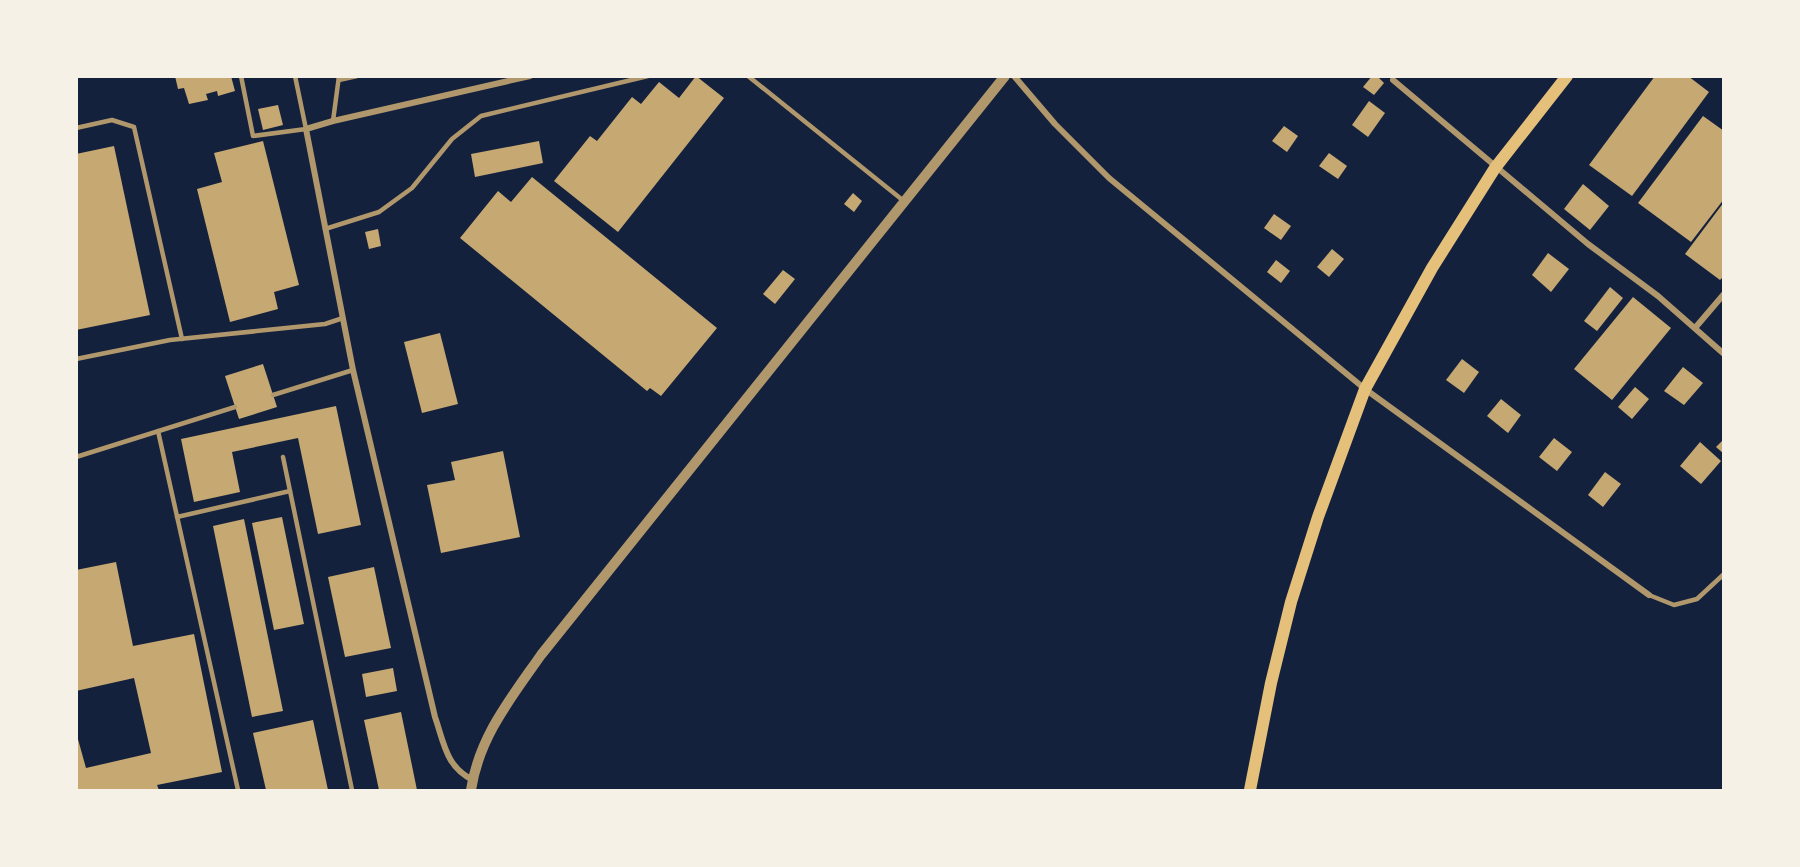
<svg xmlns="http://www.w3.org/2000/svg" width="1800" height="867" viewBox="0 0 1800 867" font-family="Mulish,sans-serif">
<rect width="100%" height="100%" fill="#14213d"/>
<g fill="#c6a872">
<path d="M175 76H231L235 91 218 96 217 91 206 94 208 100 189 104 184 88 178 89Z"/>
<path d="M696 76 724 98 618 232 554 181 590 136 597 141 632 97 641 104 659 82 679 98Z"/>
<path d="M1372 76H1377L1384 83 1374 95 1363 87Z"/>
<path d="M1655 76H1688L1709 92 1632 196 1589 165Z"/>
<path d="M1369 101 1385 113 1368 137 1352 125Z"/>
<path d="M278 105 283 125 263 130 258 109Z"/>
<path d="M1703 116 1724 131V199L1691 242 1638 203Z"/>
<path d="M1284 126 1298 136 1287 152 1272 141Z"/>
<path d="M263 141 299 285 274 292 278 309 230 322 197 189 222 182 214 153Z"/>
<path d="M539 141 543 163 475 177 471 154Z"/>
<path d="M114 146 150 315 76 330V154Z"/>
<path d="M1329 153 1347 166 1338 179 1319 166Z"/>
<path d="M532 177 717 328 661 396 650 388 647 391 460 238 498 191 511 202Z"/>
<path d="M1583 184 1609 206 1590 230 1564 209Z"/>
<path d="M853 193 862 201 854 212 844 204Z"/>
<path d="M1724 202V276L1720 280 1685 254Z"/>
<path d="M1274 214 1291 226 1281 240 1264 228Z"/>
<path d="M378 229 381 246 369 249 365 232Z"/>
<path d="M1332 249 1344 259 1329 277 1317 267Z"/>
<path d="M1548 253 1569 269 1551 292 1532 275Z"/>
<path d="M1276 260 1290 271 1281 283 1267 272Z"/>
<path d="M783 270 795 279 775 304 763 294Z"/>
<path d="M1610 287 1623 298 1597 331 1584 321Z"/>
<path d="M1633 297 1671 328 1612 400 1574 369Z"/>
<path d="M440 333 458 404 422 413 404 342Z"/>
<path d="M1462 359 1479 372 1464 393 1446 380Z"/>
<path d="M263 364 277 407 239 419 225 376Z"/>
<path d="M1683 367 1703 383 1684 405 1664 391Z"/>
<path d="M1635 387 1649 399 1632 419 1618 407Z"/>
<path d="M1501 399 1521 415 1508 433 1487 416Z"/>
<path d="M336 406 361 525 318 534 298 438 232 452 240 492 194 502 181 439Z"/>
<path d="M1554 438 1572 452 1557 471 1539 457Z"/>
<path d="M1724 439V454L1716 447Z"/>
<path d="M1700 442 1721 461 1701 484 1680 466Z"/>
<path d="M503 451 520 537 441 553 427 485 455 480 451 462Z"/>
<path d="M1605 472 1621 484 1603 507 1588 495Z"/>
<path d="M282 517 304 624 274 630 252 523Z"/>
<path d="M244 519 283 711 252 717 213 526Z"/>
<path d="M116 562 133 646 194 634 222 772 157 785 159 790H76V732L86 768 151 753 134 678 76 691V570Z"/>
<path d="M374 567 391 648 345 657 328 577Z"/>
<path d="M393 668 397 691 366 697 362 674Z"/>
<path d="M401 712 417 790H379L364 720Z"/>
<path d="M313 720 328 790H266L253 733Z"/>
</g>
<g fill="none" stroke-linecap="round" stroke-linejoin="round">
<g stroke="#b1986c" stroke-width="4.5">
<path d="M241 76 253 136 306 129 295 76"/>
<path d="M748 76 905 202"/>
<path d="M339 80 357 76"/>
<path d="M333 121 339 76"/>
<path d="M76 128 112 120 134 127 182 339"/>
<path d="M325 229 379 212 412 188 452 139 481 116 648 76"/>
<path d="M76 359 170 340 325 324 343 318"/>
<path d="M273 395 353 370"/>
<path d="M158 431 238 790"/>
<path d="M76 457 235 407"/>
<path d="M283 457 352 790"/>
<path d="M177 517 290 491"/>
<path d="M1649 595 1674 605 1697 599 1724 574"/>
</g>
<g stroke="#b1986c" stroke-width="6">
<path d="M1014 76 1055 124 1109 178 1365 389 1649 595"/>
<path d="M1393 80 1588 244 1658 296 1724 354"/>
<path d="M1695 328 1724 294"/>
<path d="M473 780C446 767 444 743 435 717L353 370 306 129 333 121 530 76"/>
</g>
<path stroke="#b1986c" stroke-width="10" d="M471 790C479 737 511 698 541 655L1005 76"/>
<path stroke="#e5c07b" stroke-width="12" d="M1250 790 1271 683 1291 602 1318 517 1365 389 1432 268 1495 168 1567 76"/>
</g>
<rect width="1800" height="867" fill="none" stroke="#f6f1e7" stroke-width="156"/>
</svg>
